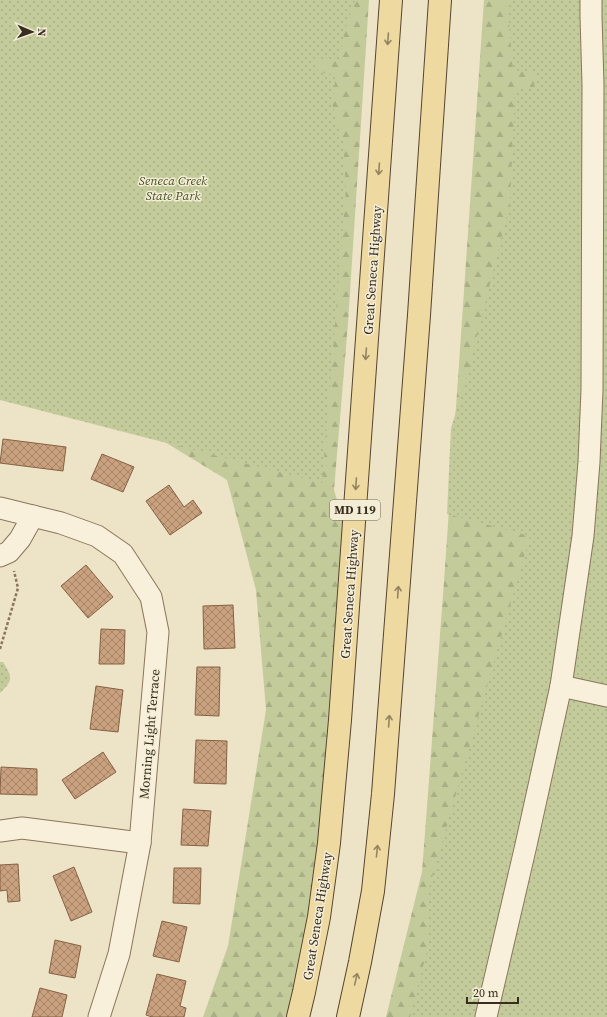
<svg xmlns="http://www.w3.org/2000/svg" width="607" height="1017" viewBox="0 0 607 1017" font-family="'Source Serif 4',serif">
<defs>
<pattern id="forest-firs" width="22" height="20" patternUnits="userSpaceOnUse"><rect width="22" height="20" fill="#c3cb9b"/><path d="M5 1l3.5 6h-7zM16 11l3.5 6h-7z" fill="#a8af85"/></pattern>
<pattern id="park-dots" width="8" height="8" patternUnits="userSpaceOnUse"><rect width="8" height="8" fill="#c3cb9b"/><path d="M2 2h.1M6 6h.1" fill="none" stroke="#a8af85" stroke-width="1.8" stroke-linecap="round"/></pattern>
<pattern id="building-cross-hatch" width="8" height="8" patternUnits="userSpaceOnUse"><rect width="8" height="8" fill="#caa17e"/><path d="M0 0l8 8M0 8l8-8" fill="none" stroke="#a58467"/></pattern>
</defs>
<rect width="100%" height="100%" fill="#ede3c6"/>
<g fill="url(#forest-firs)">
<path d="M0 0H369L348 323 334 490 352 550 325 876 288 1017H203L228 946 266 710 256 590 227 480 137 425Z"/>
<path d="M484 0H577L607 388V1017H386L422 872 444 582Z"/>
</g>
<g fill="url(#park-dots)">
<path d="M0 0H355L345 29 339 60 317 59 318 72 336 75 332 104 343 142 346 190 322 483 0 400Z"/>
<path d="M507 0H607V1017H410L428 947 429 888 530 536 447 514 451 428 466 380 510 203 515 89H534L535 73 513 70Z"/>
<path d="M0 662H3C13 678 13 680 0 693Z"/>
</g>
<g fill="url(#building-cross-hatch)" stroke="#866143">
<path d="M3 439 66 447 63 471 0 463Z"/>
<path d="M102 454 134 467 123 492 91 479Z"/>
<path d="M169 485 184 507 193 500 202 513 170 535 146 501Z"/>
<path d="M86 565 113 597 88 618 61 586Z"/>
<path d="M233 605 235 648 204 649 203 606Z"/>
<path d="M101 629 125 630 124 664H99Z"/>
<path d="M197 667H220L219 716 195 715Z"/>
<path d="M96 686 123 690 118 732 90 729Z"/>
<path d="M196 740 227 741 226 784 194 783Z"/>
<path d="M103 752 116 772 75 799 62 780Z"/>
<path d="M1 767 37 769V795L0 794Z"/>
<path d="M183 809 211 811 208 846 181 845Z"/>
<path d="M18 864 20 901 8 902 7 890 0 891V865Z"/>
<path d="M74 867 92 912 71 921 53 876Z"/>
<path d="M174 868H201L200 904 173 903Z"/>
<path d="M162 921 187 927 179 962 153 956Z"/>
<path d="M55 940 81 946 75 978 49 973Z"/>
<path d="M157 974 186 981 180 1006 186 1008 184 1017H152L146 1015Z"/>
<path d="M40 988 67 995 62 1017H32Z"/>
</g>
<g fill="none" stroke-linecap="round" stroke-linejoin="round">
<g stroke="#88765d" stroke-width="23">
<g id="minor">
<path d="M0 508 61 523 97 536 123 554 151 597 158 632 140 843 119 954 99 1017"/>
<path d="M0 556 9 552 20 539 33 516"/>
<path d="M561 686 607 696"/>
<path d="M0 831 22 828 140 843"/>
<path d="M486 1017 526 845 561 686 583 536 589 462 592 390 593 85 591 16V0"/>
</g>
</g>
<g stroke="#564430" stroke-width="24">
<g id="major">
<path d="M298 1017 304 992 319 917 329 843 340 720 391 0"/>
<path d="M348 1017 360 962 373 891 383 794 419 315 440 0"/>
</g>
</g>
<path stroke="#88765d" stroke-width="2.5" stroke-dasharray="3 2" stroke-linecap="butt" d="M0 649 18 588 14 571"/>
<use href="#minor" stroke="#f8f0da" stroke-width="21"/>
<use href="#major" stroke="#eedaa0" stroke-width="22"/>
</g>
<defs><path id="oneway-shaft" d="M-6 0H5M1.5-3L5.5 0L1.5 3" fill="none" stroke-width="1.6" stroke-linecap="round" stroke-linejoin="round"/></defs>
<g stroke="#948460">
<use href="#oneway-shaft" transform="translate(388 39) rotate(94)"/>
<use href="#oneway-shaft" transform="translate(379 169) rotate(94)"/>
<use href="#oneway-shaft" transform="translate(366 354) rotate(94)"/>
<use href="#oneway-shaft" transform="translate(356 484) rotate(94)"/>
<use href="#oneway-shaft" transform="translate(398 592) rotate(-86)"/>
<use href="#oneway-shaft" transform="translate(389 721) rotate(-86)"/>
<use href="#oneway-shaft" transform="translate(377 851) rotate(-84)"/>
<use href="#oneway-shaft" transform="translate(356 979) rotate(-77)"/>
</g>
<g text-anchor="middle" stroke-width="3" stroke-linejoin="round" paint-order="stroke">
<rect fill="#f4edd6" stroke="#716757" stroke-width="1" x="330" y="500" width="50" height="20" rx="3"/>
<g font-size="12" font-weight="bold" fill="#392d20">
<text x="355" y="514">MD 119</text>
</g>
<g font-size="13" font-style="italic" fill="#475427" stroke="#f4edd6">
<text x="173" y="185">Seneca Creek<tspan x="173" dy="15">State Park</tspan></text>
</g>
<g font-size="13" fill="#392d20" stroke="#f4edd6">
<text transform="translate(372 270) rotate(-86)" y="5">Great Seneca Highway</text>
<text transform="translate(349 594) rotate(-86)" y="5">Great Seneca Highway</text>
<text transform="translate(149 734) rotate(-85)" y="5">Morning Light Terrace</text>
<text transform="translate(317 916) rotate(-81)" y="5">Great Seneca Highway</text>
</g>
</g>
<g transform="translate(32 32) rotate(92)" stroke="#f4edd6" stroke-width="3" paint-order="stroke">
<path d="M0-3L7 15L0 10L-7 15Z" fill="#392d20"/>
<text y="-6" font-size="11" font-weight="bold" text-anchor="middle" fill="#392d20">N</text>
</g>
<path d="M467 997v6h51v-6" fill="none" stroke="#392d20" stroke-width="2"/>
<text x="473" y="997" font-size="12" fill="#392d20" stroke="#f4edd6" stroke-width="3" paint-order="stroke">20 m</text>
</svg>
